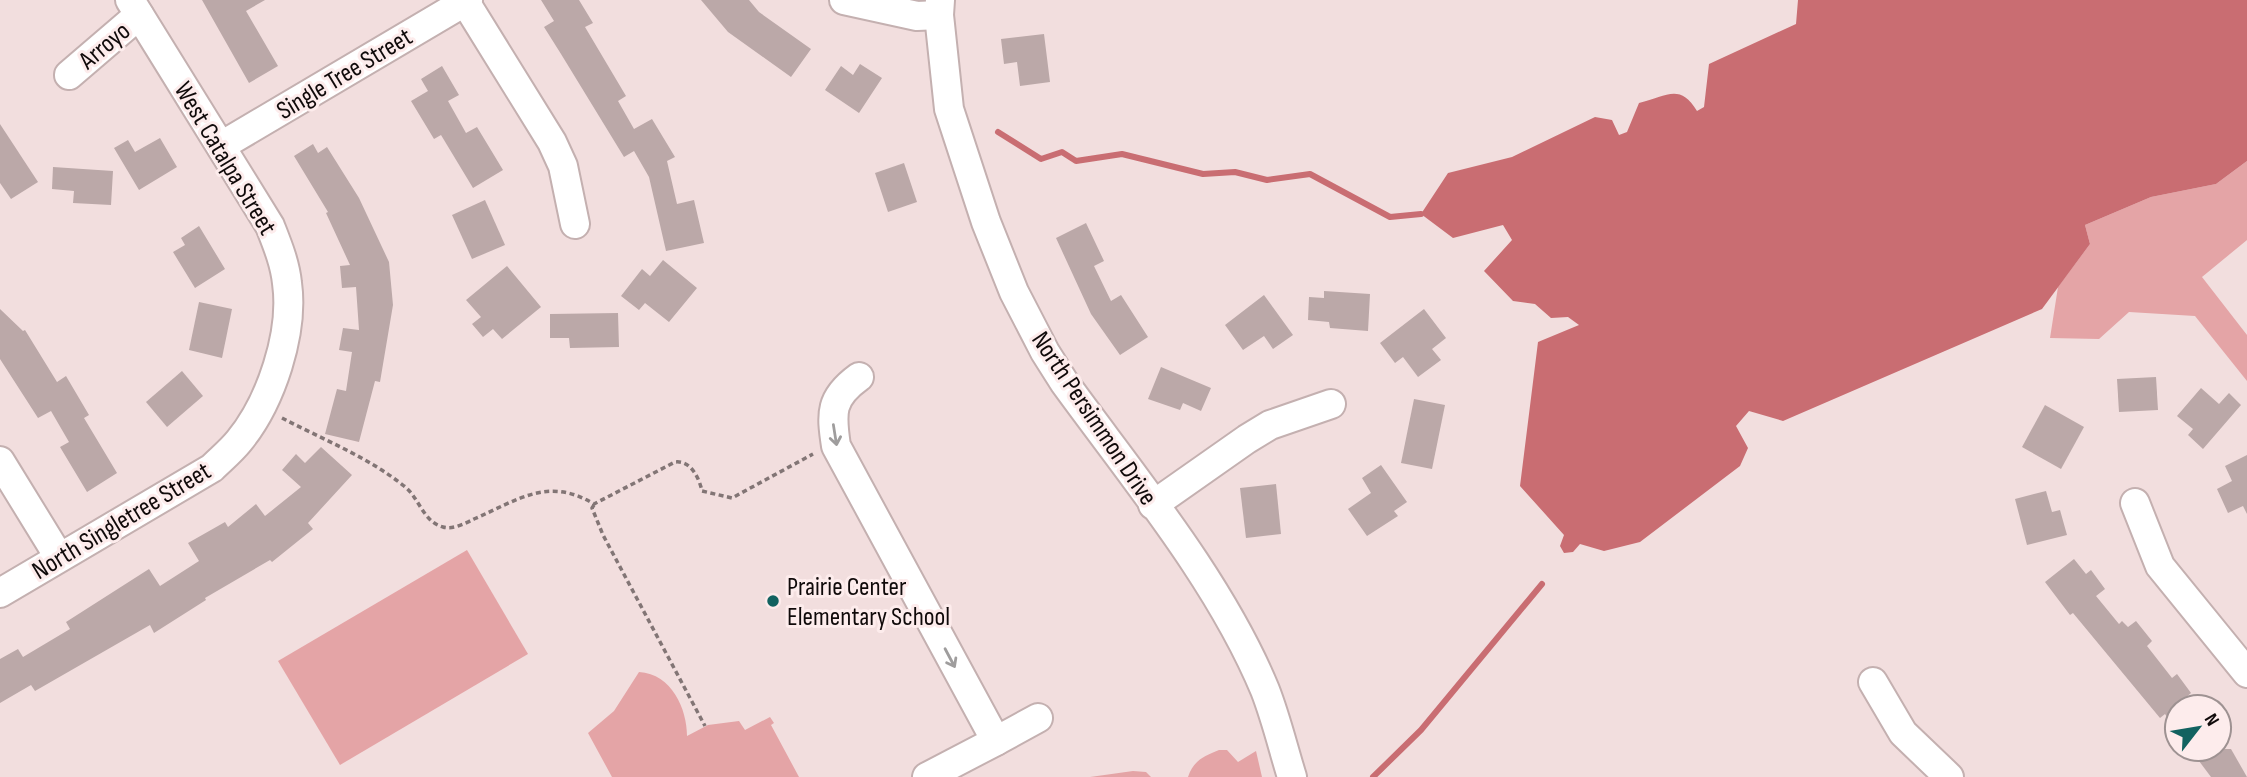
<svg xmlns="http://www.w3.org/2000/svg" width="2247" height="777" viewBox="0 0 2247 777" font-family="'Sofia Sans Condensed',sans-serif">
<rect width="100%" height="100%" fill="#f2dede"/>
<g fill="#e4a4a6">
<path d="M2247 161V240L2202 277 2247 335V381L2195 316 2129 312 2099 339 2050 338 2058 287 2090 244 2085 225 2151 197 2216 184Z"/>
<path d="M467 550 528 654 340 765 278 661Z"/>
<path d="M639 672C672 674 687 709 687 736L708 725 739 721 745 730 770 717 774 723 771 725 799 777H612L588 733 614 711Z"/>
<path d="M1219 750H1227L1238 762 1256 751 1262 777H1188C1193 761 1204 756 1219 750Z"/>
<path d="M1133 771 1146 772 1151 777H1090Z"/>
</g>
<path fill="#c96d72" d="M1798 0H2247V161L2216 184 2151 197 2085 225 2090 244 2042 309 1783 421 1749 411 1736 426 1748 448 1740 466 1640 542 1604 551 1580 544 1573 552 1564 553 1560 546 1564 535 1520 486 1538 342 1579 325 1568 317 1551 318 1535 304 1513 301 1484 271 1512 240 1503 225 1453 238 1421 214 1448 173 1512 157 1595 117 1612 120 1619 135 1627 132 1639 103C1667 96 1680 83 1697 111L1704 107 1709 64 1796 24Z"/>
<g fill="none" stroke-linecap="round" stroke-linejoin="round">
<g stroke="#c96d72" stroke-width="6">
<path d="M998 132 1041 159 1062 152 1076 161 1122 154 1203 174 1235 172 1267 180 1310 174 1390 217 1421 214"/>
<path d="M1373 777 1421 730 1542 584"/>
</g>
</g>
<g fill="#bba8a8">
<path d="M202 0H265L246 11 278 66 249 83Z"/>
<path d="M541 0H579L593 23 585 27 626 96 618 101 634 129 652 119 675 157 667 161 677 204 694 200 704 243 666 251 649 177 634 151 624 157 561 54 544 27 554 21Z"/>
<path d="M701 0H749L759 12 811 49 791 77 728 32Z"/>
<path d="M1044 34 1050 82 1020 86 1017 62 1004 64 1001 39Z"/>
<path d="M860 64 882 78 859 113 825 90 841 66 853 75Z"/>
<path d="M442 66 459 95 448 101 466 133 477 127 503 170 473 188 441 135 434 139 411 101 428 91 421 79Z"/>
<path d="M0 124 38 182 11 199 0 183Z"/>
<path d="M160 138 177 167 139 190 114 148 128 140 135 152Z"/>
<path d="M313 144 318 153 327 147 359 198 389 262 393 305 380 382 375 381 359 442 325 434 337 389 346 391 352 352 339 350 343 328 359 330 356 287 342 288 340 266 350 265 326 213 328 212 294 156Z"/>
<path d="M904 163 917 202 888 212 875 173Z"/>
<path d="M53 167 113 171 111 205 73 203 74 191 52 189Z"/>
<path d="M485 200 505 245 472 259 452 215Z"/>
<path d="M1086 223 1104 261 1094 266 1111 301 1121 295 1148 337 1120 355 1091 314 1056 238Z"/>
<path d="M199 226 225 269 195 288 173 252 185 245 181 238Z"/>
<path d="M663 260 697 288 669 322 645 303 639 310 621 296 642 269 650 276Z"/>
<path d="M507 266 541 307 502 339 493 329 483 337 472 324 481 317 466 300Z"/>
<path d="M1324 291 1370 294 1368 331 1330 328 1329 322 1308 320 1309 297 1324 298Z"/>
<path d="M1264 295 1293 335 1273 349 1264 336 1243 350 1225 325Z"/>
<path d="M199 302 232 309 222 358 189 350Z"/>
<path d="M0 309 23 331 25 330 57 382 66 376 89 415 84 418 117 473 87 492 60 447 69 442 51 411 38 418 0 359Z"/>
<path d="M1424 309 1446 338 1432 349 1441 360 1418 377 1403 357 1395 363 1380 343Z"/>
<path d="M618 313 619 347 570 348 569 338H550V314Z"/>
<path d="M1161 367 1211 388 1201 411 1183 403 1180 410 1148 399Z"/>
<path d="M182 371 203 396 167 427 146 402Z"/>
<path d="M2156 377 2158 410 2119 412 2117 379Z"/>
<path d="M2201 388 2219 404 2229 393 2241 405 2203 449 2188 435 2193 429 2177 416Z"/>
<path d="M1414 399 1445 405 1432 469 1401 463Z"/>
<path d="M2045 405 2084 427 2061 469 2022 447Z"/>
<path d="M321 447 352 475 308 523 313 529 272 562 270 560 205 598 206 600 154 633 150 625 35 691 31 685 0 703V659L18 649 23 657 70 629 66 622 149 569 160 586 199 561 188 543 225 522 228 527 256 504 265 516 301 487 282 470 296 454 305 463Z"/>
<path d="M2247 455V514L2243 506 2228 513 2217 489 2232 481 2225 466Z"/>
<path d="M1381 465 1407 502 1394 511 1398 516 1367 536 1348 509 1371 493 1362 478Z"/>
<path d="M1276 484 1281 534 1246 538 1240 488Z"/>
<path d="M2046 491 2052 512 2060 510 2067 535 2027 545 2015 499Z"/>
<path d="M2074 559 2086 574 2091 570 2105 589 2096 596 2119 624 2122 621 2128 627 2136 621 2152 641 2147 646 2172 678 2177 674 2191 693 2177 705V731L2165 714 2160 718 2073 613 2070 615 2045 582Z"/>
<path d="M2190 749H2231L2247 777H2211Z"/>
</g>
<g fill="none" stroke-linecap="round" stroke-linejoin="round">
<g stroke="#c4b0b0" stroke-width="32">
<g id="minor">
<path d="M464 0 552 142 563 166 575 224"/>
<path d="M844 0 917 16 939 15"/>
<path d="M940 0 939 15 949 109 986 222 1014 292 1045 352 1064 382C1133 477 1220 581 1265 690 1276 718 1283 748 1292 777"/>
<path d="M69 75 139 15"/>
<path d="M221 146 468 0"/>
<path d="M859 377C830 398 831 413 836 446L996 741 1038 718"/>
<path d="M0 461 59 557"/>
<path d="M2135 503 2160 566 2247 673"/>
<path d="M1153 505 1247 439 1270 425 1331 404"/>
<path d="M0 593 212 468C221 459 231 451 239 441 271 402 294 333 287 283 285 263 277 244 270 226L130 0"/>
<path d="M1873 682 1903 733 1949 777"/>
<path d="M927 777 996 741"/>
</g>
</g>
<g stroke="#827575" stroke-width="3.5" stroke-dasharray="5 3.5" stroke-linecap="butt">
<path d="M282 418C322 439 368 457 404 486 419 497 423 522 443 527 453 530 466 523 474 519 518 500 548 476 594 504L675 462C691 460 699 478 702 491L732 498 813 454"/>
<path d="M594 505 592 508 603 535 705 726"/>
</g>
<use href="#minor" stroke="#fff" stroke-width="28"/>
</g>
<defs><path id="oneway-shaft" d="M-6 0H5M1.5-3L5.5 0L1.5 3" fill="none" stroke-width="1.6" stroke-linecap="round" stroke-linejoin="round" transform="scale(1.75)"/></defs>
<g stroke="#9f9d9d">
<use href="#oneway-shaft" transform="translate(835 435) rotate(81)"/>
<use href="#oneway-shaft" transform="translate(950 658) rotate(62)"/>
</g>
<circle fill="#126260" stroke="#fdecec" stroke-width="2.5" cx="773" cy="601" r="7"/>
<g text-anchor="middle" stroke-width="6" stroke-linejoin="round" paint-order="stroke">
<g font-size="26" fill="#100a0a" stroke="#fdecec">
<text transform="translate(104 45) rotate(-40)" y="9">Arroyo</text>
<text transform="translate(344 73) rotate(-31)" y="9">Single Tree Street</text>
<text transform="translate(226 158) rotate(59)" y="9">West Catalpa Street</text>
<text transform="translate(1095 418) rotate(56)" y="9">North Persimmon Drive</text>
<text transform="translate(121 520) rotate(-31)" y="9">North Singletree Street</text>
</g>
<g font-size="26" fill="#100a0a" stroke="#fdecec" text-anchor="start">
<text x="787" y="595">Prairie Center<tspan x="787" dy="30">Elementary School</tspan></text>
</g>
</g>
<g transform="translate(2198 728) rotate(59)"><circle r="33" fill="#fdecec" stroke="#9e9292" stroke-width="2"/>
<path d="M0-5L12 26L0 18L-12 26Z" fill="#126260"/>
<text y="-10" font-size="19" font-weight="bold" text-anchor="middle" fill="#100a0a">N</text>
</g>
</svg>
